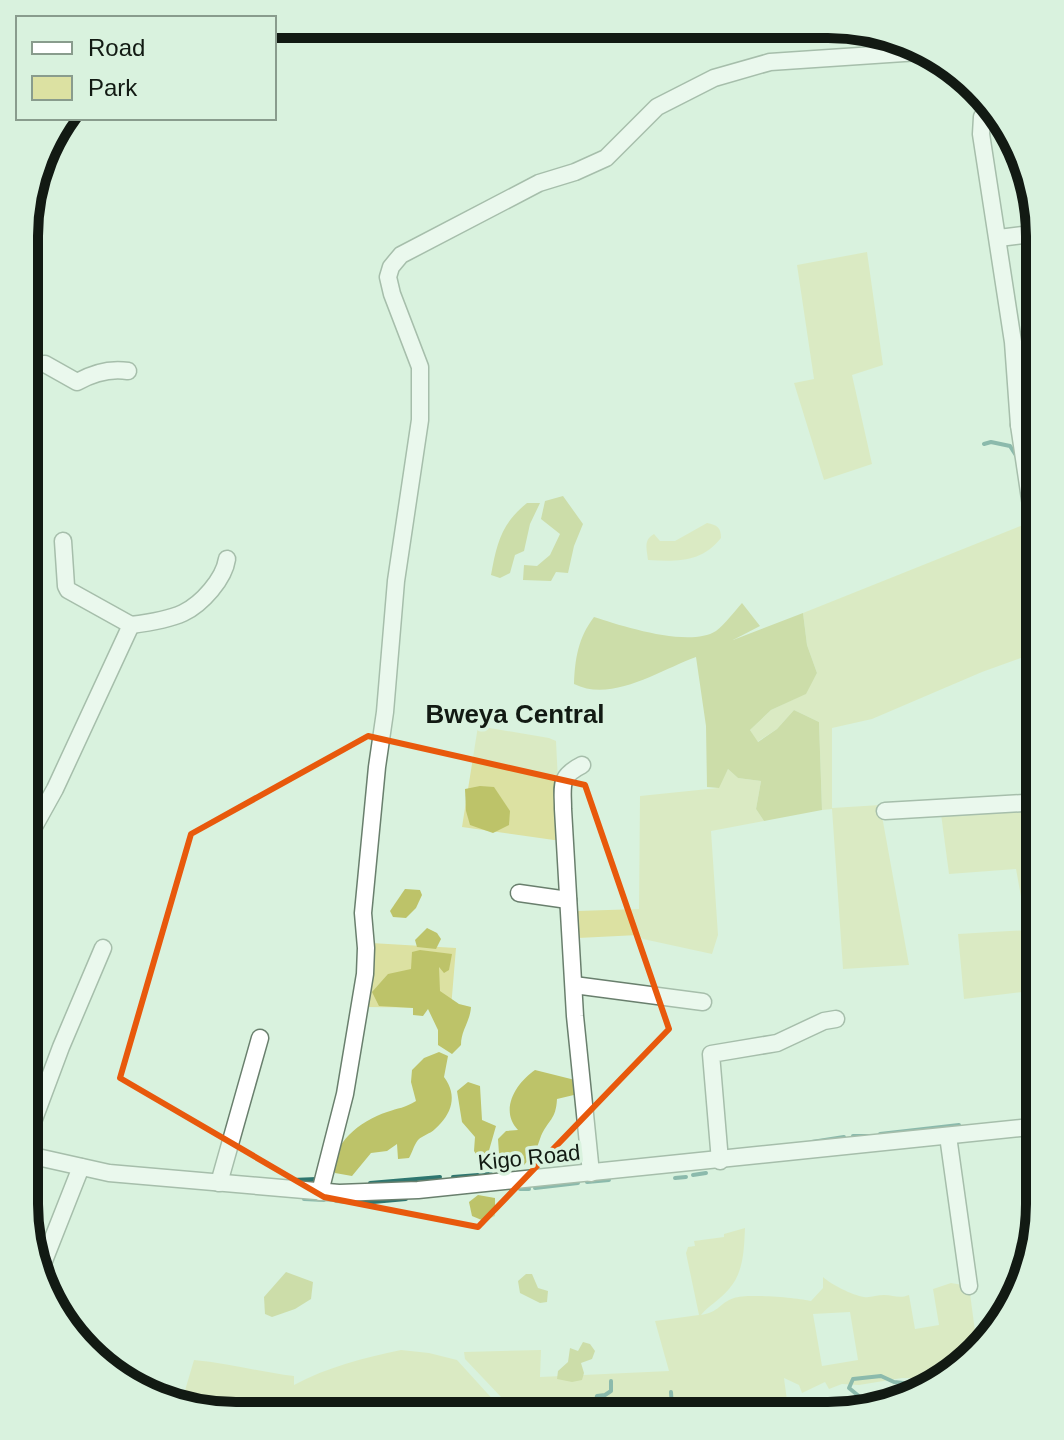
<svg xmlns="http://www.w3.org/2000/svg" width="1064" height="1440" viewBox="0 0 1064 1440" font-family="Helvetica,sans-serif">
<rect width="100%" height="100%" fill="#d9f2de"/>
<g fill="#dce1a2" fill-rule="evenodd">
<path d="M867 252 883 365 852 375 872 464 824 480 794 383 814 379 797 265Z"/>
<path d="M707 523C717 525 721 527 721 538 702 562 678 562 648 560 647 549 643 540 654 534L660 541H675Z"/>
<path d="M1028 523 1040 593V651L982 672 872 719 832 728V808L880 805 909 965 843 969 832 809 822 810 819 722 794 710 777 729 757 742 750 730 771 710 805 694 817 673 807 645 803 613Z"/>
<path d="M478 726 549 738 556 741 561 841 462 827Z"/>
<path d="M728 769 738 778 761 781 756 809 764 821 711 831 718 935 712 954 643 939 638 935 578 938 577 911 639 909 640 796 718 788Z"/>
<path d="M1040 807V990L964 999 958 934 1027 930 1016 869 949 874 941 814Z"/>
<path d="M371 943 456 948 451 1008 366 1007Z"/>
<path d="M745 1228C744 1249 744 1272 729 1289 721 1299 708 1306 701 1315 720 1312 719 1303 734 1298 746 1293 799 1298 811 1301L823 1288V1277C832 1285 852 1295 864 1297 870 1298 877 1295 884 1295 894 1295 899 1299 909 1295L915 1329 939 1325 933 1289 951 1283 969 1286 977 1346 940 1378H902L859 1385 842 1384 829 1389 825 1382 802 1393 799 1385 784 1378 788 1408 782 1409 783 1416 518 1415 465 1359 464 1352 541 1350 540 1377 669 1371 655 1321 699 1315 686 1253 688 1247 695 1246 694 1241 724 1237V1234ZM850 1312 858 1360 822 1366 813 1314Z"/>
<path d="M401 1350 429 1353 457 1360 507 1415 208 1414 181 1404 194 1360C228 1363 260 1372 294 1376V1385C327 1367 364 1358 401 1350Z"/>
</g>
<g fill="#bdc369">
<path d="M563 496 583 524 574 546 568 573 556 572 551 581 523 580 524 565 537 566 550 555 560 534 541 519 545 501Z"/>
<path d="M527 503H540L530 524 524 551 515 555 510 573 500 578 491 575C497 543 501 524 527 503Z"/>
<path d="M742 603 760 626 733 640 803 613 807 645 817 673 806 694 771 710 750 730 758 742 777 729 794 710 819 722 822 810 764 821 756 809 761 781 738 778 728 769 719 788 707 787 706 726 696 657C660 670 612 703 574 684 575 659 578 638 594 617 622 626 689 648 716 631 725 624 734 612 742 603Z"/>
<path d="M480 786 494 787 510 811 509 825 493 833 470 825 466 811 465 789Z"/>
<path d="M405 889 420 890 422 895 416 908 406 918 393 917 390 911Z"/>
<path d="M427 928 437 933 441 939 436 949 417 947 415 940Z"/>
<path d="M420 950 452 954 449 970 444 973 439 967 440 991 459 1004 471 1007C470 1022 461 1030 461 1045L452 1054 438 1045V1030L428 1009 423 1016 413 1015V1008L379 1006 372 992 388 974 411 969 412 952Z"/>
<path d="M439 1052 448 1056 444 1077C458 1096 452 1114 435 1129 430 1134 423 1135 418 1140 414 1145 412 1153 409 1158L398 1159 397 1144 387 1151 371 1153 352 1176 335 1173C330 1144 360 1121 387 1112 398 1108 405 1108 416 1101L411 1082 412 1070 424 1058Z"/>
<path d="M535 1070 575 1080 578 1094 557 1099C556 1120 548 1120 541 1136 535 1153 537 1151 524 1165L499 1154 498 1139 506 1131 518 1130C499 1110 516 1083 535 1070Z"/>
<path d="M468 1082 480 1086 482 1120 496 1126 488 1154 480 1160 474 1151 475 1137 462 1122 457 1091Z"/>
<path d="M478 1195 495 1198V1216L484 1221 472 1216 469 1202Z"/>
<path d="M286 1272 313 1282 311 1299 295 1309 272 1317 265 1314 264 1297Z"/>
<path d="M526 1274H532L538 1288 548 1291 547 1302 540 1303 520 1293 518 1281Z"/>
<path d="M583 1342 590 1344 595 1351 592 1359 581 1363 584 1373 582 1380 572 1382 557 1379 558 1371 568 1362 570 1348 578 1351Z"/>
</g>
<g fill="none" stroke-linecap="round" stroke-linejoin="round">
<g stroke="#2e766f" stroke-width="4">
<path d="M984 444 991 442 1010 446 1017 457"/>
<path d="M1023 505 1025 518"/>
<path d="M880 1134 959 1125"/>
<path d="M853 1136H869"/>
<path d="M812 1142 844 1137"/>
<path d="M693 1175 706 1173"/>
<path d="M453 1177 491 1174"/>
<path d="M675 1178 686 1177"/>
<path d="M292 1180 317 1179"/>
<path d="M587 1182 609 1180"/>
<path d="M370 1183 440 1177"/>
<path d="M535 1188 578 1183"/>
<path d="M520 1189H529"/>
<path d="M304 1199 324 1200"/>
<path d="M336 1201 362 1203 406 1199"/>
<path d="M671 1392 672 1408 678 1416"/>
<path d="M887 1395 892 1401"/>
<path d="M818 1403 850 1404 863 1408"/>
<path d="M871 1406 849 1388 853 1379 881 1376 894 1382 931 1386"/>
<path d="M592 1415 597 1396 605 1395 611 1391V1381"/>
</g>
<g stroke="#697f6d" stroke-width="19">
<g id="minor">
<path d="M993 111 982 117 981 134 1013 342 1019 425 1040 566"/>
<path d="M999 238 1039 233"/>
<path d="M26 365 45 364 77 382C93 373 109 368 128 371"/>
<path d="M1019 425 1040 419"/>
<path d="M131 625C147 623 168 620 183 613 202 604 224 579 227 559"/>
<path d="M582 765C558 777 563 786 563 809L575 1016 591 1173"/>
<path d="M885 811 1040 802"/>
<path d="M25 843 55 789 131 625 68 590 66 586 63 541"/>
<path d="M519 893 568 900"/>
<path d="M574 985 703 1002"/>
<path d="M948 1136 969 1286"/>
<path d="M24 1146 61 1047 103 948"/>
<path d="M24 1154 109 1173 339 1193 418 1190 1040 1126"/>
<path d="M720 1161 711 1054 777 1043 824 1021 836 1019"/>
<path d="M219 1183 260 1038"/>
<path d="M320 1192 345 1094 365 974 366 948 363 913 377 767 385 712 396 581 420 420V367L392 294 388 277 391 267 401 255 539 183 575 172 606 158 657 107 714 78 770 62 919 52"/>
<path d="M40 1271 81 1167"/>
</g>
</g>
<use href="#minor" stroke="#fff" stroke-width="16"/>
</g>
<path d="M0 0H1064V1440H0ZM368 736 585 785 669 1029 478 1227 324 1197 120 1078 191 834Z" fill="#d9f2de" fill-opacity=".55" fill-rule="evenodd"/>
<path fill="none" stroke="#e8590c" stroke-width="6" stroke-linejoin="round" d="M368 736 585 785 669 1029 478 1227 324 1197 120 1078 191 834Z"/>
<g text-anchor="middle" stroke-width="7" stroke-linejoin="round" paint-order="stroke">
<g font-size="22" fill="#121a13" stroke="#d9f2de">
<text transform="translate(529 1157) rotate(-6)" y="8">Kigo Road</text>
</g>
<g font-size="26" font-weight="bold" fill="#121a13" stroke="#d9f2de">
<text x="515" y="723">Bweya Central</text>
</g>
</g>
<path d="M0 0H1064V1440H0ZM236 38H828A198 198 0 0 1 1026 236V1204A198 198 0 0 1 828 1402H236A198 198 0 0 1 38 1204V236A198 198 0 0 1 236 38Z" fill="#d9f2de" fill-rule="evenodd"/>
<path fill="none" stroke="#121a13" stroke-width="10" d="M236 38H828A198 198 0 0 1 1026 236V1204A198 198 0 0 1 828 1402H236A198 198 0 0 1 38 1204V236A198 198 0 0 1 236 38Z"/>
<rect x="16" y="16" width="260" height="104" fill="#d9f2de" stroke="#899c8d" stroke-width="2"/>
<rect x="32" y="42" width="40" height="12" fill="#ffffff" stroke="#899c8d" stroke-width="2"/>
<text x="88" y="56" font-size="24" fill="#121a13">Road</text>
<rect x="32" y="76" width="40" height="24" fill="#dce1a2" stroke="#899c8d" stroke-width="2"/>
<text x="88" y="96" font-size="24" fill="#121a13">Park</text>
</svg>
